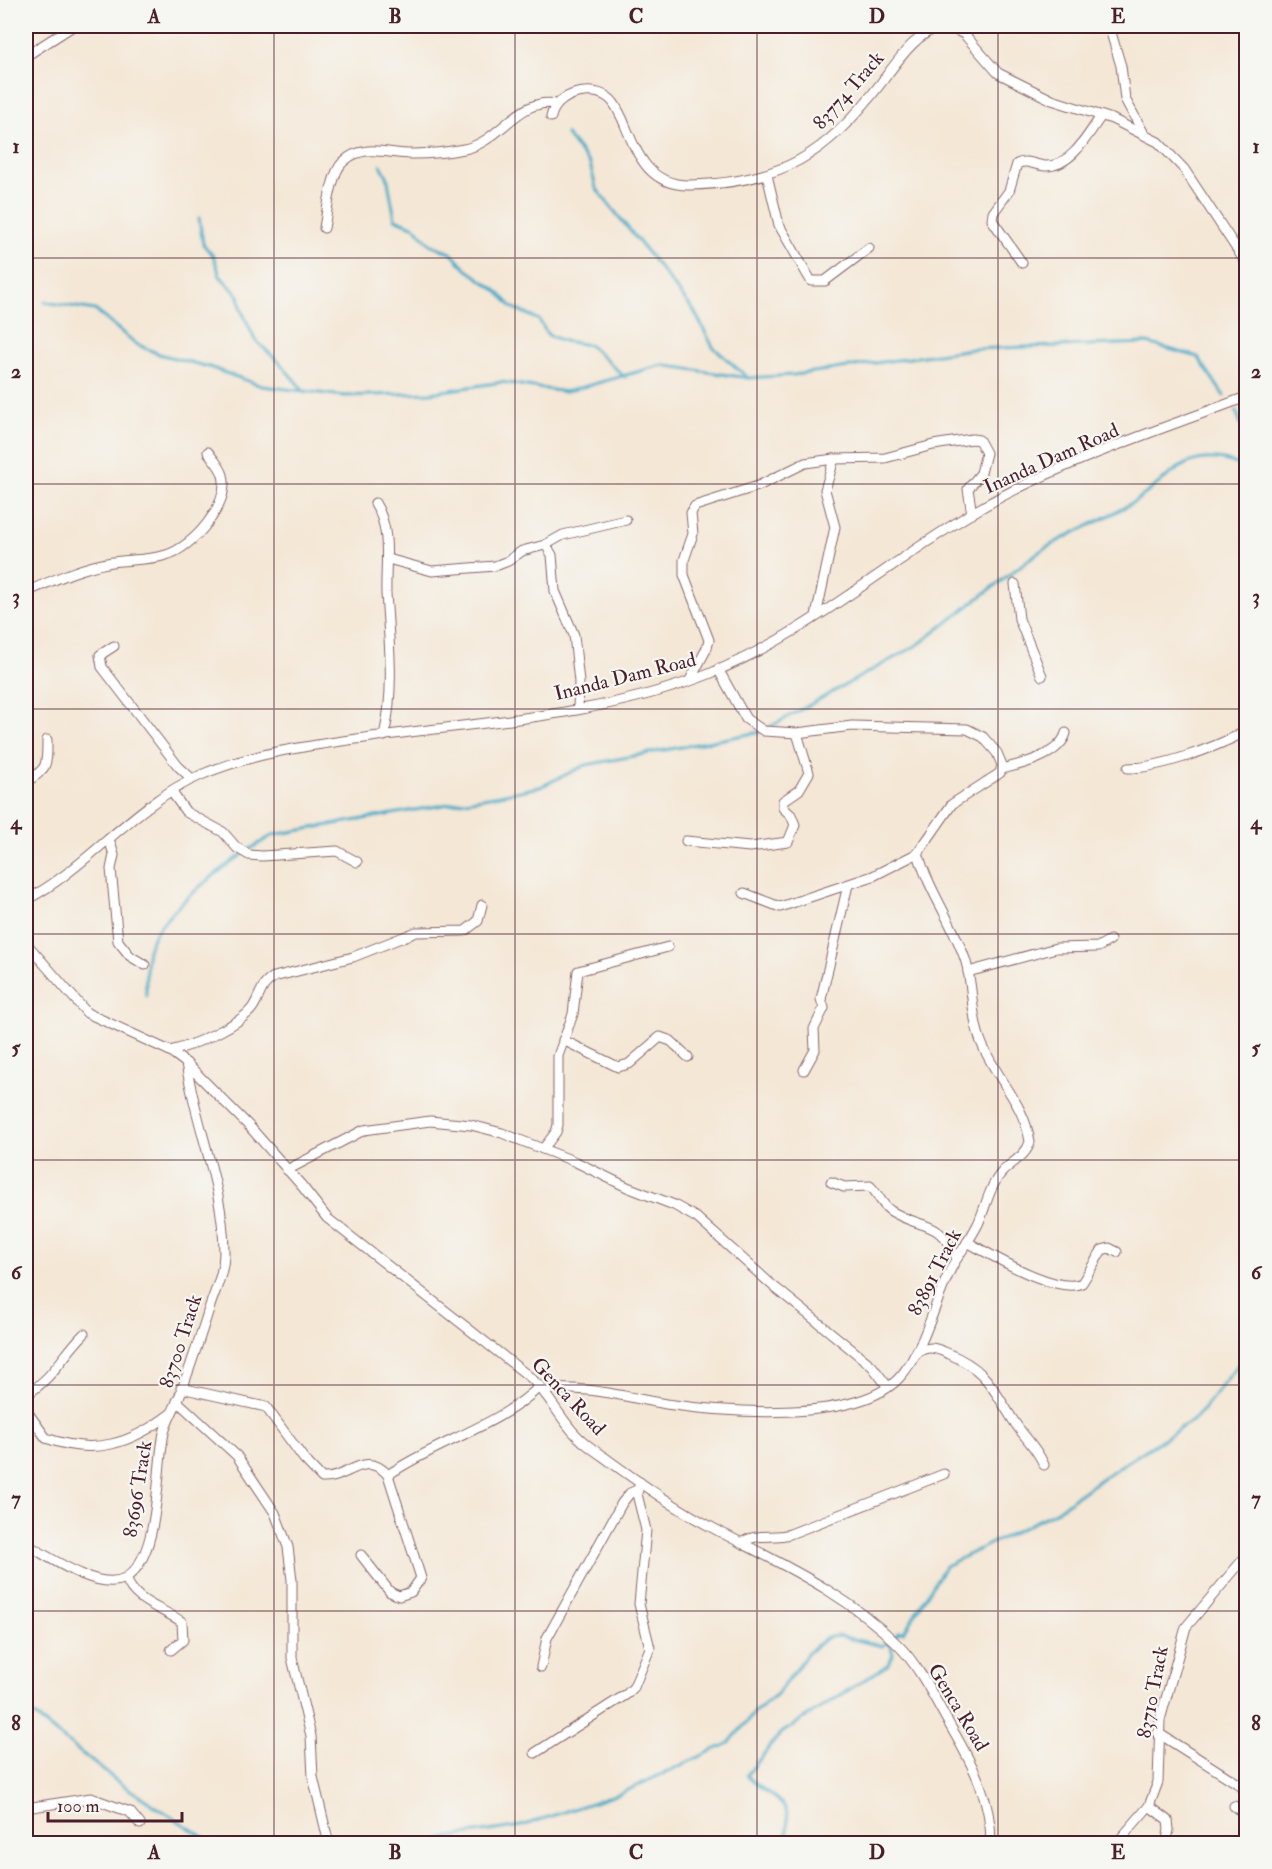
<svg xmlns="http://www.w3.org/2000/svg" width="1272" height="1869" viewBox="0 0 1272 1869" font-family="'IM FELL Double Pica',serif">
<rect width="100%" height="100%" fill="#f6f6f2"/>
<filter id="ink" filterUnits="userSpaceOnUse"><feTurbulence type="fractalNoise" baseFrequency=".0167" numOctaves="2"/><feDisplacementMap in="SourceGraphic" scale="12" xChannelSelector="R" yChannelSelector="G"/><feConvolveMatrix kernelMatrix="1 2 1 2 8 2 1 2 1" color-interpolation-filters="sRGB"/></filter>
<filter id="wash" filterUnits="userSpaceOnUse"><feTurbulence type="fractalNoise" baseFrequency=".008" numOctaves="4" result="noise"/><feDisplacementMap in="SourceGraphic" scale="24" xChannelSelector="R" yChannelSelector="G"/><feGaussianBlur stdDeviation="1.35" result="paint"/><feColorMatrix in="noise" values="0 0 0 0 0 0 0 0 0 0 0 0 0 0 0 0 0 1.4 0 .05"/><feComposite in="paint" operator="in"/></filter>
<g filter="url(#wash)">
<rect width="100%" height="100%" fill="#f4e7d6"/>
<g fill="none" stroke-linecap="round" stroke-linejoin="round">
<g stroke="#46aac6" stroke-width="3">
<path d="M566 134 590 164 596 188 694 311 713 347 748 378"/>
<path d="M381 165 387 176 395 219 415 227 430 244 451 253 466 269 497 291 512 307 539 320 548 335 564 341 589 345 625 377"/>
<path d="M199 218 203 244 214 257 220 276 239 296 241 309 255 340 279 362 302 389"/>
<path d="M45 302 95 310 136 344 159 354 209 367 262 386 344 396 430 393 502 382 565 392 662 365 748 378 793 375 972 349 1147 343 1198 357 1224 396"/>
<path d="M1236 411 1246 437"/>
<path d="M768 728 919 644 1036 554C1068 533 1103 521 1135 501 1153 491 1169 471 1188 463 1208 455 1228 459 1246 468"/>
<path d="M146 996C146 982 145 964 148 950 157 912 240 854 273 835L500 795 540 787 586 765 760 732"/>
<path d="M895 1636 899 1632H904L945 1566 1055 1512 1102 1478 1196 1418 1246 1355"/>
<path d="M26 1709 118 1782 214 1844"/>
<path d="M428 1844 450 1837 521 1826 619 1794 729 1743 755 1712 777 1694 808 1653 827 1637 839 1636 882 1646 889 1641 893 1654 889 1664 780 1734 747 1775C758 1790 783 1797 787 1814 789 1823 786 1835 786 1844"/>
</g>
</g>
</g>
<g filter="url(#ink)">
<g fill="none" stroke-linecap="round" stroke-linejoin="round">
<g stroke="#866567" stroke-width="11">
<g id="minor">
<path d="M947 26 964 34 998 73 1052 100 1112 119 1158 142 1184 169 1246 263"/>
<path d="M1109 26 1121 66 1125 99 1143 132"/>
<path d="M26 56 73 26"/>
<path d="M551 117C556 93 593 84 610 99 616 104 618 111 622 118 636 151 647 186 690 185 780 183 827 155 881 83 897 62 915 33 942 26"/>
<path d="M767 175 779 225 811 281H825L869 248"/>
<path d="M324 228C327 212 331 173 343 162 364 142 389 155 414 154 430 154 448 152 464 149 501 142 517 97 556 104"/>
<path d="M1022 263 992 220 993 213 1009 191 1017 164C1027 159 1034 165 1045 166 1071 167 1088 135 1101 116"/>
<path d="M375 503C392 530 385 564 386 593 389 642 395 688 384 736"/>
<path d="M546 545 552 555 555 591 574 635 579 682 578 709"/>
<path d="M388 559 432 571 495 566 508 561 522 551 545 545 563 535 626 520"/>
<path d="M1015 584 1019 619 1042 676"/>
<path d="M26 592C52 581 79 568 107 563 126 559 147 561 166 555 192 548 231 504 223 475 221 467 213 459 208 452"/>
<path d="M816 616 835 527 825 490 834 459"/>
<path d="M114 646 100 655 102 667 178 766 192 779"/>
<path d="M718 669 746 719 764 731 797 733 852 726 967 729 983 737 997 753 1002 765 1000 773 952 804 918 853 873 876 780 907 744 893"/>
<path d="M690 680 707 648 709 640 684 575V560L693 534 691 513 695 506 758 486 805 463 834 459 885 458 933 445 972 439 979 440 986 453 981 473 968 489 972 514"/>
<path d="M1128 768C1161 768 1213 748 1243 733"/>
<path d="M1002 769C1023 764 1060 755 1066 733"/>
<path d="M26 782C48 769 47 765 47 740"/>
<path d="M171 791 186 812 223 832 237 848 249 855 262 856 337 851 357 862"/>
<path d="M109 839 114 855 111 869 118 941 130 956 145 965"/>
<path d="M686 841 750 847 788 842 795 825 791 815 783 808V801L799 790 809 773 797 733"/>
<path d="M26 900C89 867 134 804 201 775 254 752 315 745 371 737 483 722 603 716 709 674 808 634 888 562 979 509 1062 461 1157 431 1246 397"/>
<path d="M26 943 87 1013 170 1051 186 1063 249 1126 302 1186 327 1218 531 1378C547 1393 556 1411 570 1428 579 1440 592 1449 604 1457 638 1482 674 1507 711 1527 776 1562 846 1592 898 1645 921 1668 936 1702 952 1729 974 1767 991 1799 991 1844"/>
<path d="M968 972 1056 948 1098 947 1110 940"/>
<path d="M563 1040 618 1067 629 1064 660 1037 671 1041 688 1057"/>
<path d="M170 1051C190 1047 242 1024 253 1007 261 995 260 985 274 977L353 957 416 932 465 931 478 921 482 905"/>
<path d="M804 1070 815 1050 814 1029 824 1008 821 999 848 885"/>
<path d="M543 1149 556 1132 558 1125V1056L573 1014 578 971 668 947"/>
<path d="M287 1170 364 1130 430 1121 471 1125 502 1133 576 1162 627 1187 674 1205 697 1218 772 1285 872 1366 888 1387"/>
<path d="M831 1182 844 1187 870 1186C879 1194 881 1205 891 1211 924 1231 937 1217 957 1258"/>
<path d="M967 1242C992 1255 1056 1295 1082 1283L1102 1250 1109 1248 1117 1252"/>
<path d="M914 1356C925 1345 933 1347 947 1353 988 1370 992 1388 1015 1423 1025 1438 1037 1448 1044 1465"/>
<path d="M181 1388 266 1407 304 1459 322 1478C347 1480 365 1449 388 1475L421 1578 411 1592 399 1596 390 1592 361 1555"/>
<path d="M544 1390C588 1385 624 1397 666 1404 723 1412 856 1424 899 1378 926 1349 935 1297 954 1263 962 1250 971 1238 978 1224 986 1207 989 1186 1003 1171 1013 1161 1026 1156 1030 1142 1025 1103 992 1074 980 1039 971 1015 973 987 966 962 954 924 929 892 918 853"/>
<path d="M26 1395C54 1377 62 1356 84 1334"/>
<path d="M177 1401 237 1456 275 1513 288 1547 292 1580V1658L311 1736 313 1777 329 1844"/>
<path d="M26 1410 46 1438C94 1456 131 1444 170 1414"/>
<path d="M388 1475C435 1442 500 1426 540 1386"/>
<path d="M741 1543C757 1532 773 1539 790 1534L944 1474"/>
<path d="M26 1544C49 1557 99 1592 125 1578 161 1558 156 1469 164 1433 167 1421 173 1411 178 1400 190 1369 200 1337 210 1306 216 1288 224 1272 224 1253 224 1187 196 1127 186 1063"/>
<path d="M126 1578C134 1602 162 1608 182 1622L183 1640 171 1650"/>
<path d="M541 1667 547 1638 622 1503 630 1493 637 1490"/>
<path d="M1158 1733 1240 1785 1246 1794"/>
<path d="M535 1753 627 1694 634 1687 650 1648 639 1604 646 1530 637 1494 640 1482"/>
<path d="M1149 1806 1168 1820 1169 1830 1166 1844"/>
<path d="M1234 1806 1246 1815"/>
<path d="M26 1808 91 1798 130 1812 140 1824"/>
<path d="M1116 1844 1149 1806 1158 1782 1160 1720 1186 1627 1246 1556"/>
</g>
</g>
<use href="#minor" stroke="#fff" stroke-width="9"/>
</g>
</g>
<path fill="none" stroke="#4a1f2b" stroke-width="1.5" stroke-opacity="0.55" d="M274 26V1844M515 26V1844M757 26V1844M998 26V1844M26 258H1246M26 484H1246M26 709H1246M26 934H1246M26 1160H1246M26 1385H1246M26 1611H1246"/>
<g text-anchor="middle" stroke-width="4.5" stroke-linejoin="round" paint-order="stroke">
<g font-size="20" fill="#4a1f2b" stroke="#f6f6f2">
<text transform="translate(848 90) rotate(-49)" y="7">83774 Track</text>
<text transform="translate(1051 458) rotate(-24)" y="7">Inanda Dam Road</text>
<text transform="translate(625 676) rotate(-14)" y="7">Inanda Dam Road</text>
<text transform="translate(934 1272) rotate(-63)" y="7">83891 Track</text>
<text transform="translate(180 1341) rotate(-72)" y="7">83700 Track</text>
<text transform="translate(569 1396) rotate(47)" y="7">Genca Road</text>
<text transform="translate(137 1489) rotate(-81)" y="7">83696 Track</text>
<text transform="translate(1152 1692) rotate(-79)" y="7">83710 Track</text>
<text transform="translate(959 1707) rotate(59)" y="7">Genca Road</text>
</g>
</g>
<rect width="1272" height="1869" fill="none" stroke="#f6f6f2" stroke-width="66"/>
<path d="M48 1812v9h134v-9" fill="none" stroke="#4a1f2b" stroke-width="3"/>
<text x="57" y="1812" font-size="18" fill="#4a1f2b" stroke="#f6f6f2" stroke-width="4.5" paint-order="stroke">100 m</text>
<rect x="33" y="33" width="1206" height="1803" fill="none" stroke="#4a1f2b" stroke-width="2"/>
<g font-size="20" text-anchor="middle" font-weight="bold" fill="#4a1f2b">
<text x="154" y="23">A</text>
<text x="395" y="23">B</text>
<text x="636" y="23">C</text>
<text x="877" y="23">D</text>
<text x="1118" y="23">E</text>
<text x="16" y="153">1</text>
<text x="1256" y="153">1</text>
<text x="16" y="378">2</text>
<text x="1256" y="378">2</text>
<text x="16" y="603">3</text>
<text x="1256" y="603">3</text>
<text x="16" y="829">4</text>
<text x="1256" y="829">4</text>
<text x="16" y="1054">5</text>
<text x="1256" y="1054">5</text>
<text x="16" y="1279">6</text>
<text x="1256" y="1279">6</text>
<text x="16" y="1505">7</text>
<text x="1256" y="1505">7</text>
<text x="16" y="1730">8</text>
<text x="1256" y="1730">8</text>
<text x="154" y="1859">A</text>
<text x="395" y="1859">B</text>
<text x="636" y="1859">C</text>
<text x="877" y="1859">D</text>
<text x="1118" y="1859">E</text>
</g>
</svg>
